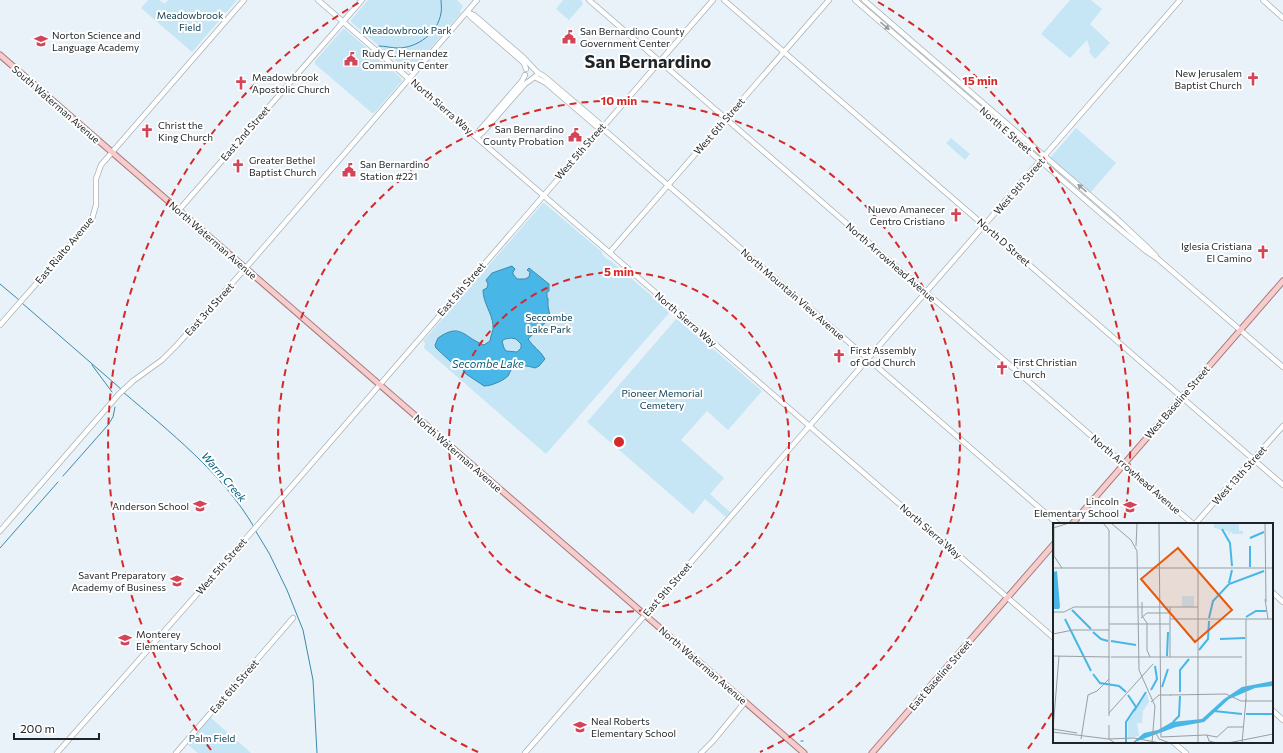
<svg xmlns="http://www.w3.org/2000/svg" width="1283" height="753" viewBox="0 0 1283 753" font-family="Commissioner,sans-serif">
<rect width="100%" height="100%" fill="#e8f2f8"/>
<g fill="#c6e6f6">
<path d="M148 0H159L165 4 168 0H237L192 52 141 8Z"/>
<path d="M368 0H457L463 6 460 11 461 13 411 71 409 72 351 22V20Z"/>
<path d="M563 0H581L583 4 569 20 556 9Z"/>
<path d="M1070 0H1091L1102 9 1090 24 1110 43 1095 59 1089 52 1090 49 1087 40 1070 58 1041 34Z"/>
<path d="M343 29H345L401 78 402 81 374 113H372L315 64V61Z"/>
<path d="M1076 128 1116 163 1090 193 1050 158Z"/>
<path d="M951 138 970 154 965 160 946 143Z"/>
<path d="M543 203H544L602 252C602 256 608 260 611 261L668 310 669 313 546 454 424 348 425 343 423 341Z"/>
<path d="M677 318 762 391 728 430 707 411 681 440 724 478 710 494 730 512 726 517 705 499 693 514 587 422Z"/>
<path d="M210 717 251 753H198L187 744Z"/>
</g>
<path fill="#48b6e6" stroke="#3c8aac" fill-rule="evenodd" d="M512 266 515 269 513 272V274L517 279H525L529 277 530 272 527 270 529 268 549 284V291L547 292V298H548V306L550 316 547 321 528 339C532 346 541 351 545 359L539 366 535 368C529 366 517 364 513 368 510 370 510 373 508 376 503 381 491 386 484 386L466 374 459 365 451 362 436 348 435 345 438 338C461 322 463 337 484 345L490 341C490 336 494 331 493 325 492 313 483 303 483 290L487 288 488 284 486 280 492 273ZM511 338 516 339 521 344V348L517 352 506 351 504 348 502 341 505 339Z"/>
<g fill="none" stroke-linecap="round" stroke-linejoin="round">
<g stroke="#3c8aac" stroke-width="1">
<path d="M379 46C385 46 392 48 398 48 417 48 438 33 441 13 442 8 441 4 441 0"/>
<path d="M0 284 19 300"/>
<path d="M22 303 121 389"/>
<path d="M92 365 112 392"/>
<path d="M123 392C169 431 223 474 254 527"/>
<path d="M63 476 108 425 113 417 115 407"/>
<path d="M255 530 269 553 287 590 303 630 313 680 317 753"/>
<path d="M0 548 58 482"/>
<path d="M801 741H803"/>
</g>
<g stroke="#a8b2b7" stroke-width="6">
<g id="secondary">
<path d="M318 0 1054 638"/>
<path d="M589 0 1193 524"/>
<path d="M724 0 1283 485"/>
<path d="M855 0 1104 216 1146 251 1158 259 1283 367"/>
<path d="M864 0 1115 217 1148 248 1156 256"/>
<path d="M1263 0 1283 18"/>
<path d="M467 12 474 15 524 58 537 72 545 77 599 123 601 127"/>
<path d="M467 12 471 17 524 63 526 69"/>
<path d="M535 77 546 83 596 126 601 127 1058 524"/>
<path d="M477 137 483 132 525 84 536 76"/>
<path d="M477 137 479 131 522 81 525 75"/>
<path d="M179 210 362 0"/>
<path d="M610 252 829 0"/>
<path d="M0 325 57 260 92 219 96 205V179L101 165 244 0"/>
<path d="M1195 524 1250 462 1257 455 1283 426"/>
<path d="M0 531 119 394 133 381 162 360 176 346 251 262 477 0"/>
<path d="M1272 592 1283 602"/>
<path d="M1272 710 1283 720"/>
<path d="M1173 742 1186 753"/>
<path d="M57 753 293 485 713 0"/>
<path d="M176 753 293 618"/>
<path d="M525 753 1180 0"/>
<path d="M701 753 713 741 745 702"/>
</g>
</g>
<g stroke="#a87b7d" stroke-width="7">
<g id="primary">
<path d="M0 55 804 753"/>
<path d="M1072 524 1283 281"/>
<path d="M872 753 1054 544"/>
</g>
</g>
<use href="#secondary" stroke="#fff" stroke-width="4.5"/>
<use href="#primary" stroke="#f7cccd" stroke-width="5"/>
</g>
<defs><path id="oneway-solid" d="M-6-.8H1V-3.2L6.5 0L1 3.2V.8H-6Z"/></defs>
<g fill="#9a9c9d">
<use href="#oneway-solid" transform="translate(885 26) rotate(40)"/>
<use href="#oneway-solid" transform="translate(1082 188) rotate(-139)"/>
</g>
<g fill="none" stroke="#d62828" stroke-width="2" stroke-dasharray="7 5">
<circle cx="619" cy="442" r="170"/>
<path d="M478 752A341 341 0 1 1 760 752"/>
<path d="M1052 713A511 511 0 0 1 1027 750M211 750A511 511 0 0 1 360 2M878 2A511 511 0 0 1 1124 522"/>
</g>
<defs>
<g id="civic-bare" transform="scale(1.08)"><path d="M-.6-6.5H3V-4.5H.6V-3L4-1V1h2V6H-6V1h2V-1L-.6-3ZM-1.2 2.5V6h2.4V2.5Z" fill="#d44356" stroke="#fff" stroke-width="2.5" paint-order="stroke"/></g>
<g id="school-bare" transform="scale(1.08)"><path d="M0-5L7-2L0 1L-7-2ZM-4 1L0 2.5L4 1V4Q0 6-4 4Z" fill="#d44356" stroke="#fff" stroke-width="2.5" paint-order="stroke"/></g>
<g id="church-bare" transform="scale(1.08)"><path d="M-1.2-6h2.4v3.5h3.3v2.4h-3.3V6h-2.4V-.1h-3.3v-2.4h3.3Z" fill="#d44356" stroke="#fff" stroke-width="2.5" paint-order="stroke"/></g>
</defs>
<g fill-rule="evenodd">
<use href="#civic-bare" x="569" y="37"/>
<use href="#school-bare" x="41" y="41"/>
<use href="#civic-bare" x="351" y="59"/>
<use href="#church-bare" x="1253" y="79"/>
<use href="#church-bare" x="241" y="83"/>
<use href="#church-bare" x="147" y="131"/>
<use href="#civic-bare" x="575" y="135"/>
<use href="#church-bare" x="238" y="166"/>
<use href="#civic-bare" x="349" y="170"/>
<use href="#church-bare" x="956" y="215"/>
<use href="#church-bare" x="1263" y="252"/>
<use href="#church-bare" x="839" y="356"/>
<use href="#church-bare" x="1002" y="368"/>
<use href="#school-bare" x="200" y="506"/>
<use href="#school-bare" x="1130" y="507"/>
<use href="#school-bare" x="177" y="581"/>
<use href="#school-bare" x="125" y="640"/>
<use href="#school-bare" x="580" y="727"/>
</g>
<g text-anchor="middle" stroke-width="4" stroke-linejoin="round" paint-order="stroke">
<g font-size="10" fill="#114054" stroke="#fff">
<text x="190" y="19">Meadowbrook<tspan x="190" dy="12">Field</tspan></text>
<text x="407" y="34">Meadowbrook Park</text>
<text x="549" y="321">Seccombe<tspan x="549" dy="12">Lake Park</tspan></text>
<text x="662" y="397">Pioneer Memorial<tspan x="662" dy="12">Cemetery</tspan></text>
<text x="212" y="742">Palm Field</text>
</g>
<g font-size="10" fill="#1f2325" stroke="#fff" text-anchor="start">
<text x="580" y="35">San Bernardino County<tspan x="580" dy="12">Government Center</tspan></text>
<text x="52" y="39">Norton Science and<tspan x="52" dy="12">Language Academy</tspan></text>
<text x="362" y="57">Rudy C. Hernandez<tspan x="362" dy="12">Community Center</tspan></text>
<text x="1242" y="77" text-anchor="end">New Jerusalem<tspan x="1242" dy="12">Baptist Church</tspan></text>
<text x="252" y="81">Meadowbrook<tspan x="252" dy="12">Apostolic Church</tspan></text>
<text x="158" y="129">Christ the<tspan x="158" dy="12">King Church</tspan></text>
<text x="564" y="133" text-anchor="end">San Bernardino<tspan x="564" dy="12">County Probation</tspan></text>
<text x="249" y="164">Greater Bethel<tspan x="249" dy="12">Baptist Church</tspan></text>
<text x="360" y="168">San Bernardino<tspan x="360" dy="12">Station #221</tspan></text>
<text x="945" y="213" text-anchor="end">Nuevo Amanecer<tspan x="945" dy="12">Centro Cristiano</tspan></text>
<text x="1252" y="250" text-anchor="end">Iglesia Cristiana<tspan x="1252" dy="12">El Camino</tspan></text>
<text x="850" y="354">First Assembly<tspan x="850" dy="12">of God Church</tspan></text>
<text x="1013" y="366">First Christian<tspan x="1013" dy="12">Church</tspan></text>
<text x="1119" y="505" text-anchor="end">Lincoln<tspan x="1119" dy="12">Elementary School</tspan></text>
<text x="189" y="510" text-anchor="end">Anderson School</text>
<text x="166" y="579" text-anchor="end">Savant Preparatory<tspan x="166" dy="12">Academy of Business</tspan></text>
<text x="136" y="638">Monterey<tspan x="136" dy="12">Elementary School</tspan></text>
<text x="591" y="725">Neal Roberts<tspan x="591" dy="12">Elementary School</tspan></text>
</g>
<g font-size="10" fill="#1f2325" stroke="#fff">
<text transform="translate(56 104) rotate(41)" y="4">South Waterman Avenue</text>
<text transform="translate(442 106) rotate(41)" y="4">North Sierra Way</text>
<text transform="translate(719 126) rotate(-49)" y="4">West 6th Street</text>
<text transform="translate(1006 130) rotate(41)" y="4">North E Street</text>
<text transform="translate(245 133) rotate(-49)" y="4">East 2nd Street</text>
<text transform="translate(580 151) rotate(-49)" y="4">West 5th Street</text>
<text transform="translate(1019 186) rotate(-49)" y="4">West 9th Street</text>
<text transform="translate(213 240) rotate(41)" y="4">North Waterman Avenue</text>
<text transform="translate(1004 242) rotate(41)" y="4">North D Street</text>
<text transform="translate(64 250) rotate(-50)" y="4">East Rialto Avenue</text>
<text transform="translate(891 262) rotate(41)" y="4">North Arrowhead Avenue</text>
<text transform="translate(461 289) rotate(-49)" y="4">East 5th Street</text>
<text transform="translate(793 294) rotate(41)" y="4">North Mountain View Avenue</text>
<text transform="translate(209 309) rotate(-48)" y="4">East 3rd Street</text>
<text transform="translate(686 319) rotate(41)" y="4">North Sierra Way</text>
<text transform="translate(1177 402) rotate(-49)" y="4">West Baseline Street</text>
<text transform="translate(458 453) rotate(41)" y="4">North Waterman Avenue</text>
<text transform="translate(1136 474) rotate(41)" y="4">North Arrowhead Avenue</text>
<text transform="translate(1239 475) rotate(-48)" y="4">West 13th Street</text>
<text transform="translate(931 531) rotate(41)" y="4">North Sierra Way</text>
<text transform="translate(221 566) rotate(-49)" y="4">West 5th Street</text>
<text transform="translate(667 589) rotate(-49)" y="4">East 9th Street</text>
<text transform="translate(703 665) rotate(41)" y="4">North Waterman Avenue</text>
<text transform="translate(940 675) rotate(-49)" y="4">East Baseline Street</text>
<text transform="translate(234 686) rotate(-49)" y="4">East 6th Street</text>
</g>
<g font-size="11" font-style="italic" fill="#005e7e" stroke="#fff">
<text x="488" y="368">Secombe Lake</text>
<text transform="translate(224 477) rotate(49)" y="4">Warm Creek</text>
</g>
<g font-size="18" font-weight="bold" fill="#1f2325" stroke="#fff">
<text x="648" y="68">San Bernardino</text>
</g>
</g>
<g transform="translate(1053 523)">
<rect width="220" height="220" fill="#e8f2f8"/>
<path d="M161 1H186V8H190V11H180L177 8V13L175 8 161 5ZM129 73H141V84H129ZM94 170 96 179 90 188 89 200H84L86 213 75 215V198Z" fill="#c6e6f6"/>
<path d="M4 48 7 84 6 86H0V49ZM220 158V163L202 165 176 176 151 199 123 204 79 220 91 210 105 207 119 199 149 196 171 176 189 164Z" fill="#48b6e6"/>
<path fill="none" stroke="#48b6e6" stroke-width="2" d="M169 6 177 20 179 43M197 15 211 9M197 23V44M176 60 179 47M19 87 38 106M193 94 203 88H213M156 95 160 78 176 61 211 48M12 96 38 148M40 109 48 116 55 118M167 116 192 115M58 118 83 122M146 127 155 116 156 98M114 133 115 109M40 151 47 160 66 163 73 169M109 164 115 146M98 167 104 156 102 143M127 169V147L136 136M81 188 93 169M161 188 189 191M193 191H220M120 199 126 193 127 173M73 220V199L83 184 75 172"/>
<path fill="none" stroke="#989fa4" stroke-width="1" d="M1 0V33L9 45M50 0 56 7V193M58 0 78 17 84 28 86 147 102 183 99 220M106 0 108 214M145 0V220M212 0 213 79M0 5 16 0M83 23 84 0M0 45H219M212 76 215 96M89 79V93L94 100V127L97 134M0 89H11L21 84H145M88 95 94 90H117M117 96H220M56 101H117M0 111 20 107H56M0 133 57 134M58 134H189M117 134V84M35 172 44 168 56 156M117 172 173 171 188 178H220M193 178V96M98 179 106 172H118M56 190 100 141M56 202V216L62 220M0 206 6 133M0 206 24 210M102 208 106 216 117 220M0 209 55 216 81 215 107 220M154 212 156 218 164 220M108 214 153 212 164 214 175 204H190M28 216 35 172M130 220H157M175 220 220 211M189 220 193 176"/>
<path fill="#e8590c" fill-opacity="0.15" stroke="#e8590c" stroke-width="2" d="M125 25 179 87 142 119 88 56Z"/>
<rect width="220" height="220" fill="none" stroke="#1f2325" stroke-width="2"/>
</g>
<circle cx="619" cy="442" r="6" fill="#d62828" stroke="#fff" stroke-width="2"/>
<g font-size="12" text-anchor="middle" font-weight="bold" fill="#d62828" stroke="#fff" stroke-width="4" stroke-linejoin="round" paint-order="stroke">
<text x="980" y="85">15 min</text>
<text x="619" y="105">10 min</text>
<text x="619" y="276">5 min</text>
</g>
<path d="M14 733v6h85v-6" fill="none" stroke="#1f2325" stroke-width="2"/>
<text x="20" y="733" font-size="12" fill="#1f2325" stroke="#ffffff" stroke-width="3" paint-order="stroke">200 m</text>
</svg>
